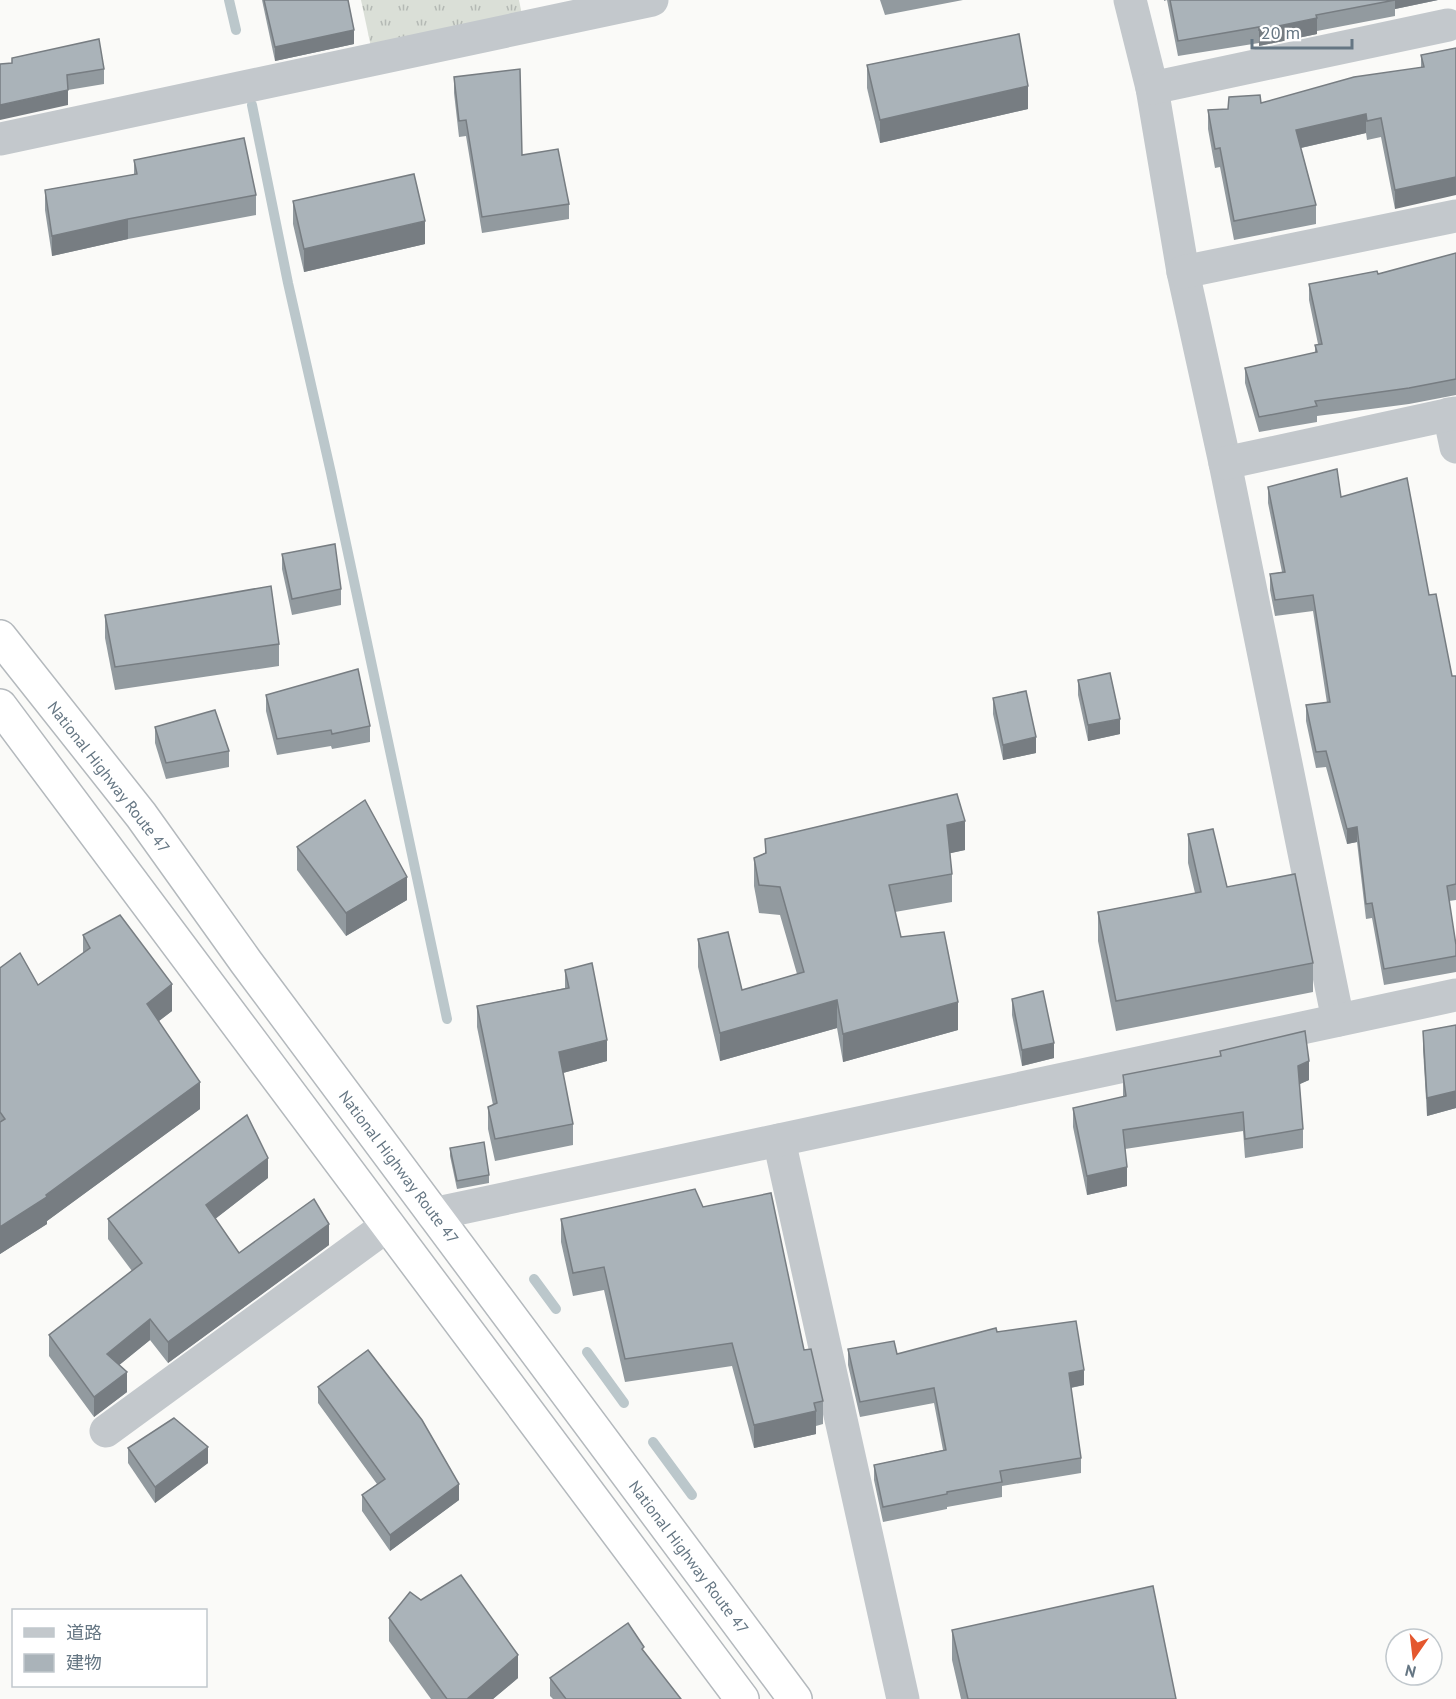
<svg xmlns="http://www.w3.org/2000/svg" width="1456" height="1699" viewBox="0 0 1456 1699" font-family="'PT Sans','Noto Sans JP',sans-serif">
<defs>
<pattern id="grass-tufts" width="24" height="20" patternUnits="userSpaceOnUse" patternTransform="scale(1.5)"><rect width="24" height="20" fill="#dadfd7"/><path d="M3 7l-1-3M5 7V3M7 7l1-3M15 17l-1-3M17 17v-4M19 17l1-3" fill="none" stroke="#b4b9b4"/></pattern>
</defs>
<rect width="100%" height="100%" fill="#fafaf8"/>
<path fill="url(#grass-tufts)" d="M361 0H519L522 15 371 47Z"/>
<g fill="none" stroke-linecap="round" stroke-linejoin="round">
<g stroke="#bbc7cb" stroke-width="10">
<path d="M229 0 236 30"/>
<path d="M252 105 288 283 331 473 447 1019"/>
<path d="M534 1279 556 1309"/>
<path d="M587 1352 624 1403"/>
<path d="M653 1442 692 1495"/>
</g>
<g stroke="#b4b9bd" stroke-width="36">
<g id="highway">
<path d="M0 637 141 815 246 962 795 1699"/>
<path d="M0 706 742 1699"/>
</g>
</g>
<g stroke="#c3c8cc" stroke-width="33">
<path d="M1130 0 1152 88 1183 272 1225 463 1338 1020"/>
<path d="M1152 88 1448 25"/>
<path d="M0 139 652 0"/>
<path d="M1183 272 1456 216"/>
<path d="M1449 414 1456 447"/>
<path d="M1225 463 1456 413"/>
<path d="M779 1140 903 1699"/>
<path d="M433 1214 1456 995"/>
<path d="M106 1431 388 1225"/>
</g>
<use href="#highway" stroke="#fff" stroke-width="33"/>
</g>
<g fill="#929a9f">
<path d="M262 0H348L354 44 275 61Z"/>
<path d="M880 0H963L885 15Z"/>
<path d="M1164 0H1438L1395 9V16L1317 31V34L1259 46V43L1178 56 1167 0 1164 1Z"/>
<path d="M1456 48 1395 209 1381 137 1367 140 1366 133 1301 148 1316 205V224L1234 240 1220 167 1215 168 1208 129V110L1228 109 1261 103 1421 67V55Z"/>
<path d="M12 58 104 69V84L68 90V105L12 63Z"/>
<path d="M867 65 1028 109 880 143 867 88Z"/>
<path d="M454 77 522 155 569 204V219L482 233 466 136 459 137 454 93Z"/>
<path d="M134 160 256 195V215L128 239 52 256 45 210V190L134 175Z"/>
<path d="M293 201 425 244 304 272 293 224Z"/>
<path d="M1456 253V395L1409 404 1317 416V422L1259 432 1245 383V368L1315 353V345L1318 344 1309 300V284L1378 274Z"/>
<path d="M1268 487 1341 497 1429 595 1452 676H1456V900L1449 901 1456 945V972L1384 985 1372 918 1366 919 1357 842 1347 844 1326 767 1316 768 1306 721V705L1327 703 1313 611 1275 616 1270 590V574L1282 572 1268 503Z"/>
<path d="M282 554 341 589V605L292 615 282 569Z"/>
<path d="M105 615 279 644V666L115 690 105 638Z"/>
<path d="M1078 680 1120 734 1088 741 1078 695Z"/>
<path d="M266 695 370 726V742L332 749 331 746 277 755 266 711Z"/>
<path d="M993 698 1036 753 1003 760 993 714Z"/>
<path d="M155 727 229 751V767L166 779 155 743Z"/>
<path d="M1188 834 1227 887 1313 963V992L1116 1031 1098 941V912L1195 893 1188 863Z"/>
<path d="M765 839 965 850 950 853 952 874V902L895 912 901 937 958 1030 843 1062 837 1028 720 1061 698 967V939L742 990 797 974 780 915 759 913 754 886V858L765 853Z"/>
<path d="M297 847 407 900 346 936 297 870Z"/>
<path d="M83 935 172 1011 159 1021 200 1109 47 1221V1224L0 1254V968L38 985 83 953Z"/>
<path d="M565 970 607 1061 563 1073 573 1124V1145L495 1161 488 1129V1107L493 1105 477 1027V1006L565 988Z"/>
<path d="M1012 999 1054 1058 1022 1066 1012 1015Z"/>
<path d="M1456 1025V1108L1427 1116 1423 1049V1031Z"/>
<path d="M1123 1075 1309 1080 1299 1084 1303 1129V1148L1245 1158 1243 1131 1125 1149 1127 1186 1087 1195 1073 1127V1108L1123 1097Z"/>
<path d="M450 1148 489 1175V1183L457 1189 450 1156Z"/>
<path d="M268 1178 215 1219 239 1253 329 1245 168 1363 150 1340 119 1365 127 1392 94 1417 49 1356V1335L132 1271 108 1239V1219Z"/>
<path d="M561 1219 804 1350 823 1401V1424L816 1426V1434L754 1448 732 1366 625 1382 604 1290 573 1296 561 1242Z"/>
<path d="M997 1332 1084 1385 1071 1388 1081 1458V1473L1002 1486V1497L947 1507V1509L883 1522 874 1480V1465L943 1450 934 1403 860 1417 848 1365V1349L897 1354Z"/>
<path d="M318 1387 459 1500 390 1551 362 1511V1495L377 1484 318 1403Z"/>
<path d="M128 1448 208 1463 155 1503 128 1463Z"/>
<path d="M389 1618 518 1678 493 1699H431L389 1641Z"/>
<path d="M952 1630 1176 1699H961L952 1660Z"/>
<path d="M644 1653 681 1699H553L550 1696V1678Z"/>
</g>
<g fill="#777d82">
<path d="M1394 0H1438L1395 9V0Z"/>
<path d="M1317 18V34L1259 46V30Z"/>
<path d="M354 30V44L275 61V47Z"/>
<path d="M1028 86V109L880 143V120Z"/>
<path d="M68 90V105L0 120V105Z"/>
<path d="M1366 114V133L1296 149V130Z"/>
<path d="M1456 177V195L1395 209V190Z"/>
<path d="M128 219V239L52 256V236Z"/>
<path d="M425 221V244L304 272V249Z"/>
<path d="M1120 719V734L1088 741V725Z"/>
<path d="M1036 737V753L1003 760V745Z"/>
<path d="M965 821V850L947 854V825Z"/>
<path d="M1357 827V842L1347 844V829Z"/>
<path d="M407 877V900L346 936V913Z"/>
<path d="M172 984V1011L147 1030V1004Z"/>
<path d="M837 1000V1028L720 1061V1033Z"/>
<path d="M958 1002V1030L843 1062V1034Z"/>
<path d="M607 1040V1061L559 1074V1052Z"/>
<path d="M1054 1043V1058L1022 1066V1050Z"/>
<path d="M1309 1061V1080L1298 1085V1066Z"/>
<path d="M200 1082V1109L47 1221V1224L0 1254V1227L46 1195Z"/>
<path d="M1456 1091V1108L1427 1116V1098Z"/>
<path d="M268 1158V1178L206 1226V1205Z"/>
<path d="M1127 1167V1186L1087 1195V1176Z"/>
<path d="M329 1224V1245L168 1363V1342Z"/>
<path d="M150 1319V1340L107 1375V1354Z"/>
<path d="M1084 1370V1385L1069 1388V1373Z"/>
<path d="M127 1372V1392L94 1417V1397Z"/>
<path d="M816 1411V1434L754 1448V1425Z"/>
<path d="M208 1447V1463L155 1503V1487Z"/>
<path d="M459 1484V1500L390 1551V1535Z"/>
<path d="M518 1655V1678L493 1699H467Z"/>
</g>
<g fill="#aab3b9" stroke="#777d82" stroke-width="1.5">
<path d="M264 0H348L354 30 275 47Z"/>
<path d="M1170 0H1395L1316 15 1317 18 1259 30V27L1178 41Z"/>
<path d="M1019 34 1028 86 880 120 867 65Z"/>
<path d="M99 39 104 69 67 75 68 90 0 105V64L12 63V58Z"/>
<path d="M1456 48V177L1395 190 1381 118 1367 121 1366 114 1296 130 1316 205 1234 221 1220 148 1215 149 1208 110 1228 109 1229 97 1260 95 1261 103 1354 77 1424 67 1421 55Z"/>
<path d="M520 69 522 155 558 149 569 204 482 217 466 120 459 121 454 77Z"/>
<path d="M244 138 256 195 128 219 52 236 45 190 137 174 134 160Z"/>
<path d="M414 174 425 221 304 249 293 201Z"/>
<path d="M1456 253V379L1409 388 1315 401 1317 406 1259 417 1245 368 1317 352 1315 345 1322 344 1309 284 1377 271 1378 274Z"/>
<path d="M1337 469 1341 497 1407 478 1429 595 1436 594 1452 676H1456V884L1447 886 1456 945V956L1384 969 1372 903 1366 904 1357 827 1347 829 1326 751 1316 752 1306 705 1330 702 1313 595 1275 600 1270 574 1285 572 1268 487Z"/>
<path d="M335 544 341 589 292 599 282 554Z"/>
<path d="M271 586 279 644 115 667 105 615Z"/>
<path d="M358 669 370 726 332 734 331 730 277 739 266 695Z"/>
<path d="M1110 673 1120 719 1088 725 1078 680Z"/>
<path d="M1026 691 1036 737 1003 745 993 698Z"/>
<path d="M215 710 229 751 166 763 155 727Z"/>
<path d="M957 794 965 821 947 825 952 874 889 885 901 937 944 932 958 1002 843 1034 837 1000 720 1033 698 939 728 932 742 990 804 972 780 887 759 885 754 858 766 853 765 839Z"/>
<path d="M365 800 407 877 346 913 297 847Z"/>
<path d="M1213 829 1227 887 1295 874 1313 963 1116 1001 1098 912 1201 892 1188 834Z"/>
<path d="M120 915 172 984 147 1004 200 1082 46 1195 47 1197 0 1227V1122L5 1119 0 1112V968L20 953 38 985 90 948 83 935Z"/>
<path d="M592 963 607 1040 559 1052 573 1124 495 1139 488 1107 497 1103 477 1006 569 988 565 970Z"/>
<path d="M1043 991 1054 1043 1022 1050 1012 999Z"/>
<path d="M1456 1025V1091L1427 1098 1423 1031Z"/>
<path d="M1305 1031 1309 1061 1298 1066 1303 1129 1245 1139 1243 1112 1123 1130 1127 1167 1087 1176 1073 1108 1126 1096 1123 1075 1221 1056 1220 1051Z"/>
<path d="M247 1115 268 1158 206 1205 239 1253 314 1199 329 1224 168 1342 150 1319 107 1354 127 1372 94 1397 49 1335 142 1263 108 1219Z"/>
<path d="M484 1142 489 1175 457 1181 450 1148Z"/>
<path d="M695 1189 703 1207 771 1193 804 1350 811 1349 823 1401 814 1403 816 1411 754 1425 732 1343 625 1359 604 1267 573 1273 561 1219Z"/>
<path d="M1076 1321 1084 1370 1069 1373 1081 1458 1000 1471 1002 1482 947 1492V1494L883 1507 874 1465 946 1450 934 1388 860 1402 848 1349 894 1341 897 1354 996 1328 997 1332Z"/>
<path d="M368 1350 422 1420 459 1484 390 1535 362 1495 385 1479 318 1387Z"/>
<path d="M174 1418 208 1447 155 1487 128 1448Z"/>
<path d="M461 1575 518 1655 467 1699H447L389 1618 410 1592 421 1600Z"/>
<path d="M1153 1586 1176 1699H968L952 1630Z"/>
<path d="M628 1623 644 1647 642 1649 681 1699H566L550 1678Z"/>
</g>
<g text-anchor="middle" stroke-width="6" stroke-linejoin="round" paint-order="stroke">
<g font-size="16" fill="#657683" stroke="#fff">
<text transform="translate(109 777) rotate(52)" y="6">National Highway Route 47</text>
<text transform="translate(399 1167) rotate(53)" y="6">National Highway Route 47</text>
<text transform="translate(689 1557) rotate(53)" y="6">National Highway Route 47</text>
</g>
</g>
<rect x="12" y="1609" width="195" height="78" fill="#ffffff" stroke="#c1c8cd" stroke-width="1.5"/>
<rect x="24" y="1628" width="30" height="9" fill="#c3c8cc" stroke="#c1c8cd" stroke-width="1.5"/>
<text x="66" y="1639" font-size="18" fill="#657683">道路</text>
<rect x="24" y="1654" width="30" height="18" fill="#aab3b9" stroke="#c1c8cd" stroke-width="1.5"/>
<text x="66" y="1669" font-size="18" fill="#657683">建物</text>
<g transform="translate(1414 1657) rotate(194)"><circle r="28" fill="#ffffff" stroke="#c1c8cd" stroke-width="1.5"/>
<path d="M0-4.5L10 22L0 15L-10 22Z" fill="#e4572e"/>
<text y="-9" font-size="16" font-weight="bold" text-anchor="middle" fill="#657683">N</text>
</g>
<path d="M1252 39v9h100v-9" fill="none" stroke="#657683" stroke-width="3"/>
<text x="1261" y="39" font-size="18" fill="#657683" stroke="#ffffff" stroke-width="4.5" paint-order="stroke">20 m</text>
</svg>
